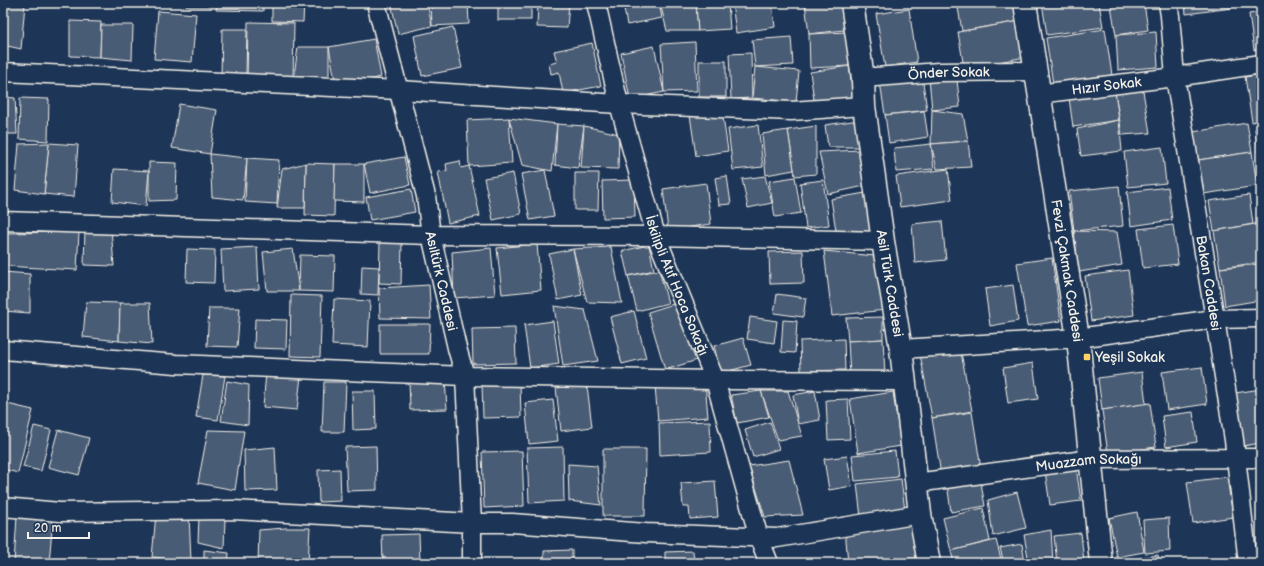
<svg xmlns="http://www.w3.org/2000/svg" width="1264" height="566" viewBox="0 0 1264 566" font-family="'Balsamiq Sans',sans-serif">
<rect width="100%" height="100%" fill="#1d3557"/>
<filter id="ink" filterUnits="userSpaceOnUse"><feTurbulence type="fractalNoise" baseFrequency=".025" numOctaves="2"/><feDisplacementMap in="SourceGraphic" scale="8" xChannelSelector="R" yChannelSelector="G"/><feConvolveMatrix kernelMatrix="1 2 1 2 8 2 1 2 1" color-interpolation-filters="sRGB"/></filter>
<g filter="url(#ink)">
<g fill="#485b74" stroke="#f4f1e8">
<path d="M133 3H161L160 7 133 5Z"/>
<rect x="186" y="3" width="30" height="3"/>
<path d="M217 3H263V11L216 10Z"/>
<path d="M272 3H304L303 22 272 21Z"/>
<path d="M391 3H427L432 26 398 34Z"/>
<path d="M431 3H468L469 24 432 26Z"/>
<rect x="498" y="3" width="33" height="17"/>
<path d="M538 3H569L567 28 537 27Z"/>
<path d="M623 3H659L662 18 627 25Z"/>
<path d="M660 3H696L698 31H667Z"/>
<path d="M696 3H728L730 29 698 31Z"/>
<path d="M732 3H772L775 27 736 33Z"/>
<path d="M805 3H841L844 30 809 34Z"/>
<path d="M990 3H1021L1020 21 962 31 958 8Z"/>
<path d="M1042 3H1099L1103 27 1047 35Z"/>
<path d="M1129 3H1144L1148 30 1116 35 1111 6Z"/>
<path d="M1185 3H1232V8L1186 14Z"/>
<path d="M25 4 21 49 3 45V5Z"/>
<path d="M909 9 917 62 885 67 876 14Z"/>
<path d="M158 11 196 14 192 62 154 59Z"/>
<path d="M1261 12V49L1254 50 1249 14Z"/>
<path d="M70 21 101 22 100 57 70 56Z"/>
<path d="M1020 21 1026 57 964 68 958 32Z"/>
<path d="M248 22 294 23 293 83 247 82Z"/>
<path d="M101 25H133L132 60 100 57Z"/>
<path d="M453 27 462 68 422 76 414 36Z"/>
<path d="M222 29H247L246 76H221Z"/>
<path d="M1105 29 1112 75 1053 84 1046 38Z"/>
<path d="M847 32 849 66 810 68 809 34Z"/>
<path d="M1156 32 1158 67 1118 70 1116 35Z"/>
<path d="M791 37 793 65 755 67 752 40Z"/>
<path d="M374 39 381 77 336 86 329 47Z"/>
<path d="M695 42 697 91 664 92 661 44Z"/>
<path d="M592 43 601 86 563 93 559 72 551 74 549 64 557 62 554 51Z"/>
<path d="M654 46 664 92 630 99 621 53Z"/>
<path d="M298 47H329V82L293 83Z"/>
<path d="M751 53 752 98 731 99 729 54Z"/>
<rect x="699" y="61" width="27" height="36"/>
<path d="M849 66 854 102 815 107 810 72Z"/>
<path d="M755 67 799 71 796 102 752 98Z"/>
<path d="M1261 74V120L1252 122 1245 77Z"/>
<path d="M922 76 927 110 885 115 880 82Z"/>
<path d="M945 76 946 81 957 80 960 107 932 110 929 78Z"/>
<path d="M1143 91 1150 133 1122 135 1115 92Z"/>
<path d="M1115 92 1119 120 1073 127 1069 98Z"/>
<path d="M3 97 15 98 17 134H3Z"/>
<path d="M20 98 49 99 48 141 19 139Z"/>
<path d="M179 104 217 110 210 154 172 148Z"/>
<path d="M722 110 728 151 696 156 690 115Z"/>
<path d="M932 110 963 114 968 141 931 144Z"/>
<path d="M924 111 928 137 889 143 885 115Z"/>
<path d="M509 118 557 124 552 171 522 165Z"/>
<path d="M509 118 512 163 469 166 467 120Z"/>
<path d="M859 120 863 147H828L825 125Z"/>
<path d="M1119 120 1122 151 1081 156 1077 129Z"/>
<path d="M1247 123 1252 152 1198 160 1193 132Z"/>
<path d="M557 124 584 126 578 168 555 165Z"/>
<path d="M758 125 763 167 733 170 728 129Z"/>
<path d="M584 126 619 134 618 169 581 168Z"/>
<path d="M816 126V174L795 176 788 130Z"/>
<path d="M1261 128V166L1255 129Z"/>
<path d="M788 130 794 170 766 175 762 134Z"/>
<path d="M968 141 971 167 937 169 931 144Z"/>
<path d="M49 143 78 145 74 197 44 194Z"/>
<path d="M49 143 44 194 15 190 19 144Z"/>
<path d="M931 144 934 169 896 172 894 148Z"/>
<path d="M1162 147 1166 183 1128 187 1124 152Z"/>
<path d="M859 150 869 185 828 194 819 152Z"/>
<path d="M1252 152 1257 186 1203 194 1198 160Z"/>
<path d="M210 154 247 158 243 200 212 197Z"/>
<path d="M404 157 410 185 370 193 364 164Z"/>
<path d="M247 158 279 160 277 204 245 202Z"/>
<path d="M460 161 461 168 469 166 480 216 448 223 438 172 447 171 446 164Z"/>
<path d="M149 162 177 163 176 200 149 201Z"/>
<path d="M306 163 335 164 334 216 305 215Z"/>
<path d="M306 163 305 208H277L282 169Z"/>
<path d="M335 164H364V202L334 201Z"/>
<path d="M114 169 149 171 146 206 112 202Z"/>
<path d="M948 169 952 200 900 207 896 176Z"/>
<path d="M545 170 554 216 530 220 521 174Z"/>
<path d="M513 173 521 214 493 220 484 178Z"/>
<path d="M575 173H599L598 210H575Z"/>
<path d="M727 176 731 204 719 205 715 178Z"/>
<path d="M765 176 772 203 748 208 742 179Z"/>
<path d="M795 177 801 213 775 217 769 181Z"/>
<path d="M634 180 635 217 603 218 602 181Z"/>
<path d="M823 180 829 225 806 228 800 183Z"/>
<path d="M706 183 711 224 668 230 663 189Z"/>
<path d="M1119 186 1123 226 1074 231 1069 191Z"/>
<path d="M1168 187 1172 220 1131 226 1127 192Z"/>
<path d="M411 189 415 212 370 220 366 197Z"/>
<path d="M871 192 877 230 837 237 831 199Z"/>
<path d="M1249 195 1253 224 1214 231 1209 201Z"/>
<path d="M942 221 946 260 915 263 912 224Z"/>
<path d="M1261 223V262L1220 268 1214 231Z"/>
<path d="M1173 225 1178 264 1143 268 1138 229Z"/>
<path d="M85 228H111L114 266 84 265Z"/>
<path d="M1074 231 1117 232 1122 265 1079 272Z"/>
<path d="M79 232 77 270 3 266V233Z"/>
<path d="M380 242H402L401 284 379 283Z"/>
<path d="M537 244 541 290 502 294 497 248Z"/>
<path d="M649 245 654 270 628 276 622 251Z"/>
<path d="M257 247 259 289 223 291 221 249Z"/>
<path d="M611 247 622 303 587 302 573 249Z"/>
<path d="M491 248 495 295 454 298 452 252Z"/>
<path d="M187 249 215 250 214 283 186 282Z"/>
<path d="M293 249 299 291H267L263 252Z"/>
<path d="M573 249 582 295 558 300 549 254Z"/>
<path d="M803 251 804 283 770 284 769 252Z"/>
<path d="M824 251 875 256 885 310 832 316Z"/>
<path d="M300 255 335 256 334 292 299 291Z"/>
<path d="M1052 258 1061 321 1027 326 1017 263Z"/>
<path d="M1261 264V300L1225 306 1220 268Z"/>
<path d="M362 266 379 267 378 295 361 294Z"/>
<path d="M659 270 668 303 637 311 628 276Z"/>
<path d="M1128 270 1134 315 1091 321 1085 276Z"/>
<path d="M3 272 30 274V313L3 311Z"/>
<path d="M429 285 431 319 380 318 379 288Z"/>
<path d="M1013 285 1018 321 990 326 985 289Z"/>
<path d="M777 294 806 298 803 317 774 313Z"/>
<path d="M291 295 322 296 320 357 290 356Z"/>
<path d="M334 299 370 301 368 347 332 345Z"/>
<path d="M86 302 120 303 119 341 83 337Z"/>
<path d="M680 302 697 360 665 370 648 312Z"/>
<path d="M120 303H150L152 344 119 341Z"/>
<path d="M554 306 585 310 598 361 563 366Z"/>
<path d="M209 308H240L237 347 207 346Z"/>
<path d="M634 311 646 358 622 364 610 317Z"/>
<path d="M750 317 777 321 774 343 747 339Z"/>
<path d="M883 317V339L848 341 846 318Z"/>
<path d="M255 319 287 320 286 349 254 348Z"/>
<path d="M783 320 797 321 795 353 781 352Z"/>
<path d="M553 321 559 364 530 368 524 325Z"/>
<path d="M380 324H430L429 354H380Z"/>
<path d="M515 328 516 363 473 364 472 329Z"/>
<path d="M743 338 751 365 721 373 714 346Z"/>
<path d="M844 339 845 370 801 371 800 341Z"/>
<path d="M883 339 885 374 850 376 848 341Z"/>
<path d="M960 347 972 411 932 418 920 354Z"/>
<path d="M1033 363 1038 399 1008 403 1003 368Z"/>
<path d="M1202 367 1207 404 1167 410 1162 372Z"/>
<path d="M1142 372 1146 404 1102 410 1098 378Z"/>
<path d="M266 373 301 376 297 410 263 407Z"/>
<path d="M203 375 225 376 218 420 196 417Z"/>
<path d="M445 379 447 409 410 410 409 380Z"/>
<path d="M227 381 249 385 248 425 221 421Z"/>
<path d="M324 382H346L344 432H322Z"/>
<path d="M520 382 521 417 483 418 482 384Z"/>
<path d="M705 382 708 417 658 421 655 386Z"/>
<path d="M587 385 592 427 561 431 556 388Z"/>
<path d="M1261 389V443L1243 446 1235 393Z"/>
<path d="M352 391H375L376 429 353 430Z"/>
<path d="M761 391H788L802 436 778 440Z"/>
<path d="M761 391 769 417 737 423 731 395Z"/>
<path d="M815 391 820 420 798 424 793 395Z"/>
<path d="M893 392 901 446 858 453 850 399Z"/>
<path d="M848 399 850 439 828 440 826 400Z"/>
<path d="M553 400 558 441 529 444 525 403Z"/>
<path d="M3 403 33 410 18 473 3 469Z"/>
<path d="M1150 403 1156 447 1108 454 1102 410Z"/>
<path d="M972 412 981 469 941 475 932 418Z"/>
<path d="M1193 412 1197 442 1166 447 1162 416Z"/>
<path d="M710 421 711 452 660 455 659 423Z"/>
<path d="M770 422 779 449 753 457 745 430Z"/>
<path d="M34 426 51 430 41 471 23 467Z"/>
<path d="M58 430 89 438 79 475 48 467Z"/>
<path d="M208 430 244 431 235 490 198 483Z"/>
<path d="M376 446 377 490 347 491 345 447Z"/>
<path d="M275 447 277 490 245 491 244 450Z"/>
<path d="M563 447 564 501 529 503 527 448Z"/>
<path d="M603 449H646L645 516H603Z"/>
<path d="M522 451 524 506 484 508 482 452Z"/>
<path d="M895 451 898 477 855 481 852 455Z"/>
<path d="M847 456 852 486 829 490 824 459Z"/>
<path d="M789 460 803 515 765 517 749 466Z"/>
<path d="M568 464 597 466 601 505 569 501Z"/>
<path d="M1076 467 1081 501 1050 505 1045 471Z"/>
<path d="M340 469 341 501 319 502 318 470Z"/>
<path d="M1227 477 1233 517 1193 523 1187 482Z"/>
<path d="M980 478 985 506 951 512 947 483Z"/>
<path d="M901 479 905 511 861 517 857 484Z"/>
<path d="M715 481 718 517 690 519 689 507H683L681 483Z"/>
<path d="M1017 492 1026 528 993 536 988 500Z"/>
<path d="M983 508 990 541 951 551 943 518Z"/>
<path d="M1137 512 1144 552 1117 557 1109 518Z"/>
<path d="M156 514H189L191 561 152 557Z"/>
<path d="M3 516H8L5 559H3Z"/>
<path d="M17 516 53 518 49 563H14Z"/>
<path d="M199 517 225 519 224 548 198 542Z"/>
<path d="M1169 518 1170 551 1145 553 1143 520Z"/>
<path d="M914 524 917 558 848 563 845 529Z"/>
<path d="M285 528H310L308 563H258L259 530Z"/>
<path d="M1051 530 1053 563H1029L1024 535Z"/>
<path d="M1081 533 1084 563H1057L1054 536Z"/>
<path d="M419 534 420 563H383L382 535Z"/>
<path d="M996 540 1002 563H954L951 551Z"/>
<path d="M1022 544 1025 563H1004L1000 548Z"/>
<path d="M204 550 229 553 228 563H204Z"/>
<path d="M572 550V563H544V551Z"/>
<path d="M693 551 694 563H665V552Z"/>
<path d="M1158 555 1159 563H1115V562Z"/>
<path d="M917 560 918 563H880V562Z"/>
</g>
<g fill="none" stroke-linecap="round" stroke-linejoin="round">
<g stroke="#f4f1e8" stroke-width="21">
<g id="minor">
<path id="s1" d="M376 3 426 196 431 235 457 348 465 376 472 523V563"/>
<path id="s2" d="M596 3 619 104 656 236 715 380 759 538 769 563"/>
<path id="s3" d="M1168 3 1170 16 1175 77 1215 319 1234 440 1248 563"/>
<path d="M3 72 399 90 619 104 791 111 864 106"/>
<path id="s4" d="M863 78 939 72 1035 71"/>
<path id="s5" d="M1038 94 1175 77 1261 64"/>
<path d="M3 221 431 235 656 236 883 241"/>
<path d="M901 349 1078 338 1215 319 1261 318"/>
<path d="M3 350 176 364 465 376 715 380 904 381"/>
<path id="s6" d="M916 483 1091 459 1261 458"/>
<path d="M3 507 60 512 233 510 472 523H512L646 533 777 538 920 514"/>
</g>
</g>
<g stroke="#f4f1e8" stroke-width="25">
<g id="secondary">
<path id="s7" d="M852 3 863 78 864 106 883 241 901 349 920 514 929 563"/>
<path id="s8" d="M1025 3 1078 338 1101 563"/>
</g>
</g>
<use href="#minor" stroke="#1d3557" stroke-width="18"/>
<use href="#secondary" stroke="#1d3557" stroke-width="22"/>
</g>
</g>
<rect fill="#ffd166" stroke="#1d3557" stroke-width="1.5" x="1083" y="353" width="8" height="8" rx="2"/>
<g text-anchor="middle" stroke-width="3" stroke-linejoin="round" paint-order="stroke">
<g font-size="14" fill="#f4f1e8" stroke="#1d3557">
<text dy="5" stroke="none"><textPath href="#s4" startOffset="86">Önder Sokak</textPath></text>
<text dy="5" stroke="none"><textPath href="#s5" startOffset="69">Hızır Sokak</textPath></text>
<text dy="5" stroke="none"><textPath href="#s8" startOffset="271">Fevzi Çakmak Caddesi</textPath></text>
<text dy="5" stroke="none"><textPath href="#s1" startOffset="286">Asıltürk Caddesi</textPath></text>
<text dy="5" stroke="none"><textPath href="#s7" startOffset="283">Asil Türk Caddesi</textPath></text>
<text dy="5" stroke="none"><textPath href="#s3" startOffset="283">Bakan Caddesi</textPath></text>
<text dy="5" stroke="none"><textPath href="#s2" startOffset="294">İskilipli Atıf Hoca Sokağı</textPath></text>
<text dy="5" stroke="none"><textPath href="#s6" startOffset="174">Muazzam Sokağı</textPath></text>
</g>
<g font-size="14" fill="#f4f1e8" stroke="#1d3557" text-anchor="start">
<text x="1095" y="362">Yeşil Sokak</text>
</g>
</g>
<rect width="1264" height="566" fill="none" stroke="#1d3557" stroke-width="16"/>
<rect x="8" y="8" width="1248" height="550" fill="none" stroke="#f4f1e8" stroke-width="1.5" filter="url(#ink)"/>
<path d="M28 532v6h61v-6" fill="none" stroke="#f4f1e8" stroke-width="2"/>
<text x="34" y="532" font-size="12" fill="#f4f1e8" stroke="#1d3557" stroke-width="3" paint-order="stroke">20 m</text>
</svg>
